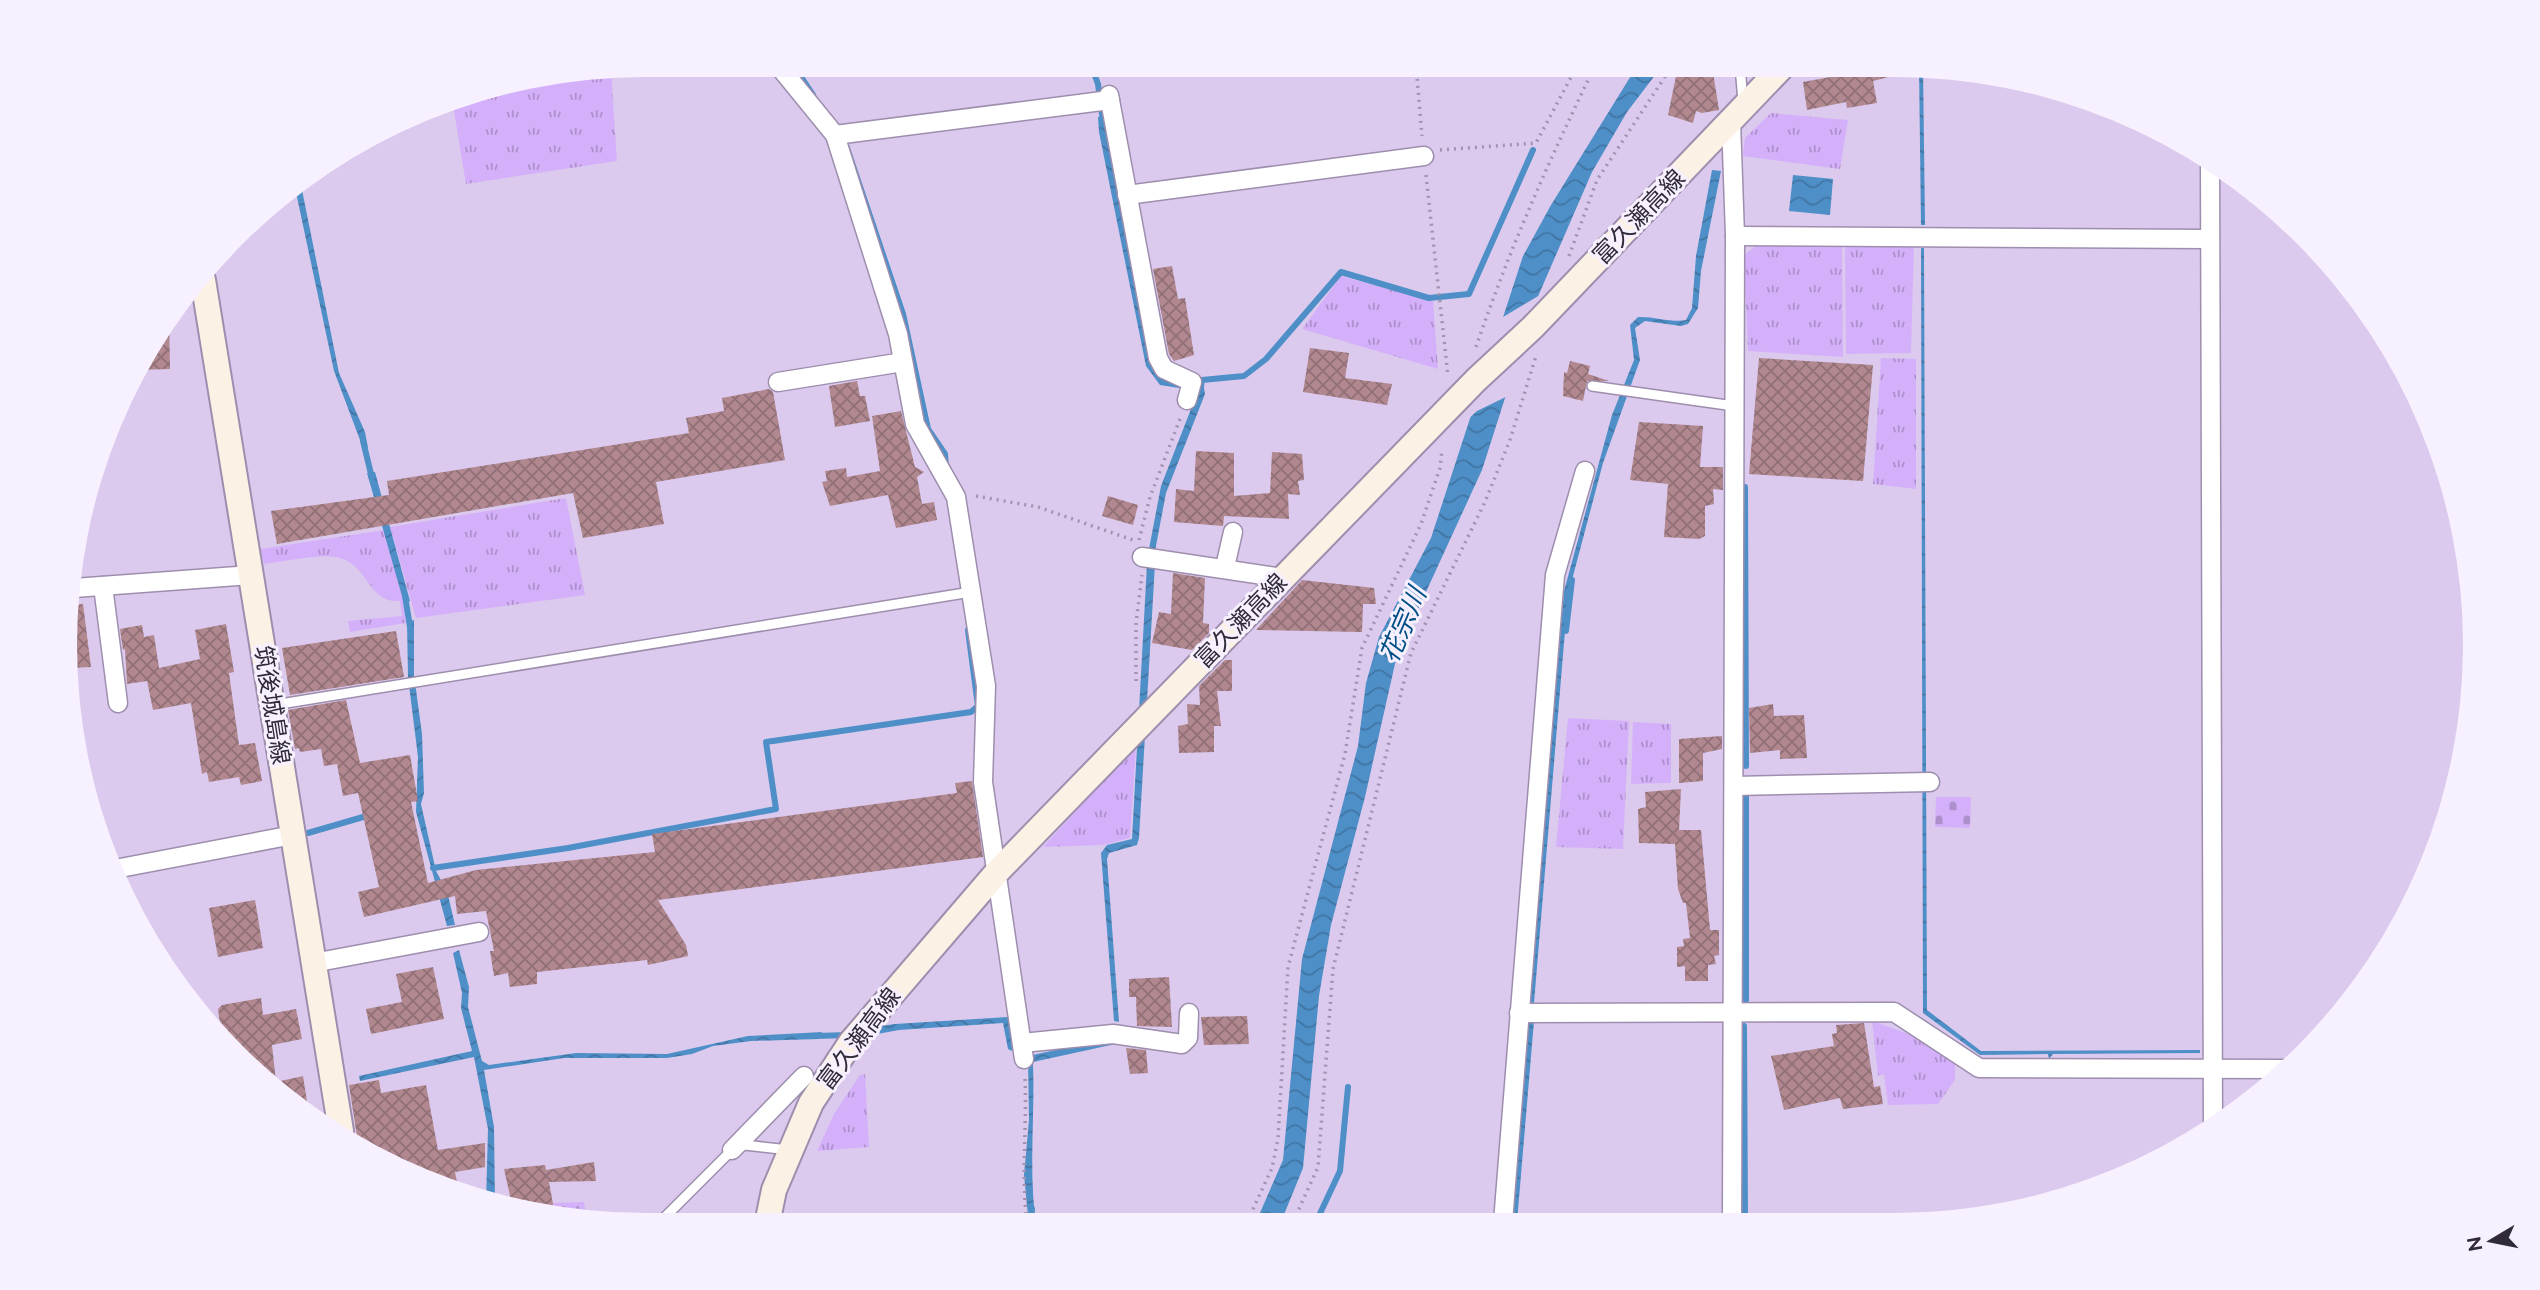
<svg xmlns="http://www.w3.org/2000/svg" width="2540" height="1290" viewBox="0 0 2540 1290" font-family="Raleway,'Noto Sans JP',sans-serif">
<defs>
<pattern id="grass-tufts" width="24" height="20" patternUnits="userSpaceOnUse" patternTransform="scale(1.75)"><rect width="24" height="20" fill="#d5b0fa"/><path d="M3 7l-1-3M5 7V3M7 7l1-3M15 17l-1-3M17 17v-4M19 17l1-3" fill="none" stroke="#ad8fcb"/></pattern>
<pattern id="cemetery-stones" width="16" height="16" patternUnits="userSpaceOnUse" patternTransform="scale(1.75)"><rect width="16" height="16" fill="#d5b0fa"/><path d="M2 7V4a2 2 0 0 1 4 0v3zM10 15v-3a2 2 0 0 1 4 0v3z" fill="#ad8fcb"/></pattern>
<pattern id="garden-dots" width="8" height="8" patternUnits="userSpaceOnUse" patternTransform="scale(1.75)"><rect width="8" height="8" fill="#d5b0fa"/><path d="M2 2h.1M6 6h.1" fill="none" stroke="#ad8fcb" stroke-width="1.8" stroke-linecap="round"/></pattern>
<pattern id="water-waves" width="16" height="10" patternUnits="userSpaceOnUse" patternTransform="scale(1.75)"><rect width="16" height="10" fill="#4e8fc8"/><path d="M0 5q4-4 8 0t8 0" fill="none" stroke="#4175a3"/></pattern>
<pattern id="building-cross-hatch" width="8" height="8" patternUnits="userSpaceOnUse" patternTransform="scale(1.75)"><rect width="8" height="8" fill="#b18890"/><path d="M0 0l8 8M0 8l8-8" fill="none" stroke="#916f76"/></pattern>
</defs>
<rect width="100%" height="100%" fill="#dbcaed"/>
<g fill="url(#grass-tufts)">
<path d="M611 70 617 161 466 184 452 99Z"/>
<path d="M1771 113 1848 120 1840 169 1743 156 1745 138Z"/>
<path d="M1842 244 1843 357 1748 351 1744 255 1757 245Z"/>
<path d="M1845 245 1914 246 1911 353 1846 354Z"/>
<path d="M1341 276 1433 301 1438 369 1302 329Z"/>
<path d="M1881 358 1916 359V489L1873 484Z"/>
<path d="M566 498 585 595 416 618 390 527Z"/>
<path d="M384 530 402 594 406 623 350 632 348 621 402 616 400 601C367 604 369 563 336 557 318 554 283 562 264 564L260 549Z"/>
<path d="M1568 718 1629 721 1623 849 1556 847Z"/>
<path d="M1633 722 1671 724V783L1631 784Z"/>
<path d="M1136 746 1130 838 1103 845 1043 847Z"/>
<path d="M1872 1021 1909 1034 1955 1063V1080L1938 1104 1888 1105 1884 1074 1878 1076Z"/>
<path d="M865 1074 869 1147 817 1151 834 1114 860 1075Z"/>
</g>
<path fill="url(#cemetery-stones)" d="M1936 797H1971L1970 828 1935 827Z"/>
<path fill="url(#garden-dots)" d="M584 1202 587 1221 556 1216 551 1203Z"/>
<g fill="url(#water-waves)">
<path d="M1637 66H1662L1627 112 1592 172 1536 301 1482 470 1397 655 1365 797 1331 925 1319 996 1303 1168 1281 1222H1256L1283 1160 1302 959 1358 746 1366 683 1379 637 1431 538 1523 256 1551 205Z"/>
<path d="M1919 66H1923L1925 225H1921Z"/>
<path d="M1105 115C1117 200 1137 283 1152 367L1160 377 1203 383 1205 394 1166 493 1155 551 1149 549 1161 486 1198 391 1160 385 1146 366 1099 132 1098 117Z"/>
<path d="M1712 170 1721 171 1701 271 1698 308 1688 324 1681 326 1645 321 1635 328 1640 360 1603 463 1568 595 1534 1003 1529 1002 1564 591 1612 415 1634 360 1630 325 1638 317C1652 316 1674 323 1686 320L1692 308 1696 256Z"/>
<path d="M1793 175 1833 179 1830 215 1789 211Z"/>
<path d="M300 180 339 373 365 432 368 448H363L334 371 294 183Z"/>
<path d="M1921 248H1924L1927 1010 1981 1051 2200 1050V1053L2053 1054 2049 1059 2048 1054 1980 1055 1923 1013Z"/>
<path d="M375 472 410 601 404 603 367 473Z"/>
<path d="M2464 544 2468 558 2469 713 2465 736Z"/>
<path d="M1147 564H1155L1139 838 1137 845 1109 853 1107 859 1119 1022 1114 1021 1101 853 1107 845 1132 839Z"/>
<path d="M414 620V675L422 734 424 793 421 804 436 871 447 891 455 925 447 926 416 812 418 757 408 677 407 622Z"/>
<path d="M459 950 469 987 468 1007 482 1061 489 1065 576 1053 667 1054 748 1036 822 1032 819 1039 751 1041 713 1046 692 1054 667 1058H564L484 1070 494 1127 495 1206 486 1202 488 1129 474 1057 360 1081 359 1076 472 1051 461 1008 462 993 453 953Z"/>
<path d="M1008 1017 1015 1046 1012 1051 1008 1049 1003 1023 899 1030 861 1037 858 1029 895 1024Z"/>
<path d="M1534 1021 1517 1222H1510L1528 1023Z"/>
<path d="M1111 1038 1120 1043 1033 1062C1035 1114 1029 1165 1035 1216H1028L1024 1175 1029 1120 1028 1056Z"/>
</g>
<path fill="#dbcaed" d="M1545 292 1512 394 1477 411 1464 423 1498 320Z"/>
<g fill="none" stroke-linecap="round" stroke-linejoin="round">
<g stroke="#4e8fc8" stroke-width="6">
<path d="M793 65 813 95"/>
<path d="M1091 65 1098 84 1103 121"/>
<path d="M845 142 903 314 928 429 945 454 946 467"/>
<path d="M1201 386 1202 380 1244 376 1266 359 1341 272 1429 298 1469 294 1533 150"/>
<path d="M363 441 372 478"/>
<path d="M1745 487 1746 766"/>
<path d="M405 596 410 627"/>
<path d="M1566 631 1572 580"/>
<path d="M1746 796V1000"/>
<path d="M308 833 370 815"/>
<path d="M433 868 568 848 776 809 766 742 971 712 978 706 968 630"/>
<path d="M1744 1026 1745 1221"/>
<path d="M815 1036 849 1035"/>
<path d="M1316 1222 1340 1171 1348 1087"/>
<path d="M1030 1223 1032 1209"/>
</g>
</g>
<g fill="url(#building-cross-hatch)">
<path d="M1686 66H1712L1719 110 1702 113 1696 111 1693 123 1668 115 1676 76Z"/>
<path d="M1839 66H1906L1907 72 1873 81 1877 103 1847 108 1846 102 1807 110 1803 82 1841 75Z"/>
<path d="M1172 266 1178 299 1185 298 1194 355 1174 361 1169 354 1153 269Z"/>
<path d="M169 316 170 369 137 370 162 323Z"/>
<path d="M1310 348 1349 353 1345 378 1392 384 1387 405 1303 392Z"/>
<path d="M1759 358 1873 365 1863 481 1749 474Z"/>
<path d="M1570 361 1590 366 1588 374 1609 381H1587L1583 401 1563 396 1564 372 1567 373Z"/>
<path d="M857 381 860 396H865L870 421 835 427 829 386Z"/>
<path d="M769 389 773 392 785 460 656 482 664 524 583 538 573 493 277 544 271 511 389 495 387 481 689 433 686 418 724 411 722 398Z"/>
<path d="M901 411 915 467 924 472 917 477 922 504 934 502 937 520 896 528 888 495 830 506 822 482 827 481 825 471 846 468 847 477 880 471 872 416Z"/>
<path d="M1639 422 1703 426 1700 467H1723V490L1713 489 1714 504 1705 506V536L1699 539 1664 537 1668 484 1630 480Z"/>
<path d="M1196 451 1234 453V496L1270 493 1272 452 1302 454 1304 480 1298 481 1300 495 1288 494 1289 519 1224 516 1223 526 1174 522 1176 489 1194 491Z"/>
<path d="M1108 496 1138 505 1133 525 1102 516Z"/>
<path d="M1173 573 1205 578 1203 623 1209 624V633L1192 650 1152 643 1159 612 1171 614Z"/>
<path d="M1302 580 1374 588 1376 604H1363L1362 632 1256 630Z"/>
<path d="M83 604 91 667 71 668 74 605Z"/>
<path d="M226 624 234 672 229 673 239 745 255 743 262 781 241 785 239 777 209 782 207 772 202 774 191 703 153 710 147 681 127 684 125 649 123 650 120 629 142 625 144 637 154 635 159 668 200 659 195 630Z"/>
<path d="M396 631 404 677 290 695 282 648Z"/>
<path d="M1225 660H1232V691H1217L1221 726H1214V752L1179 753 1178 726 1188 724 1187 704 1200 705 1199 686Z"/>
<path d="M346 700 360 763 410 755 418 801 411 802 428 883 476 870 655 852 652 834 957 793 955 783 972 781 983 857 658 900 686 945 688 956 648 965 647 960 537 972V984L510 987 508 973 494 976 490 951H494L486 911 457 914 455 896 364 917 358 892 379 887 358 793 343 796 337 764 324 766 321 749 300 752 299 748 295 749 288 710Z"/>
<path d="M1773 704 1774 716 1804 715 1807 758 1780 759V750L1750 753 1749 708Z"/>
<path d="M1722 736V749L1703 753V781L1679 783V739Z"/>
<path d="M1681 789 1679 830H1701L1710 930H1719V955L1714 956 1716 964 1708 965V981H1685V966L1677 967V947L1684 946 1683 939 1690 938 1686 903H1683L1678 889 1675 844 1639 843 1638 809 1646 807 1645 792Z"/>
<path d="M255 900 263 948 218 957 209 908Z"/>
<path d="M433 967 444 1019 371 1034 366 1009 402 1002 396 974Z"/>
<path d="M1169 977 1172 1027 1137 1026 1136 997H1129V979Z"/>
<path d="M261 998 263 1015 296 1009 302 1039 272 1045 276 1082 303 1076 308 1108 245 1063 243 1050 232 1051 222 1037 218 1009 222 1005Z"/>
<path d="M1247 1016 1249 1044 1204 1045 1201 1017Z"/>
<path d="M1864 1023 1874 1087 1880 1086 1883 1104 1843 1109 1840 1098 1784 1110 1771 1056 1834 1046 1832 1034 1837 1033 1836 1025Z"/>
<path d="M1126 1048 1146 1050 1148 1073 1130 1074Z"/>
<path d="M379 1080 381 1093 426 1085 438 1150 485 1143V1167L455 1172 459 1192 389 1166 385 1150 371 1153 358 1143 349 1085Z"/>
<path d="M594 1162 596 1181 549 1182 555 1215 513 1209 504 1169 545 1165 546 1170Z"/>
</g>
<g fill="none" stroke-linecap="round" stroke-linejoin="round">
<g stroke="#9d8eae" stroke-width="12">
<g id="lane">
<path d="M1740 66 1743 102"/>
<path d="M1592 386 1734 406"/>
<path d="M274 705 971 592"/>
<path d="M658 1224 732 1150 745 1145 789 1150"/>
</g>
</g>
<g stroke="#9d8eae" stroke-width="21">
<g id="street">
<path d="M778 65 835 135 898 334 915 424 956 497 986 686 983 782 1024 1059"/>
<path d="M1109 95 1158 358 1164 369 1192 382 1187 400"/>
<path d="M1731 121 1735 236 1732 1221"/>
<path d="M835 135 1110 100"/>
<path d="M2210 161 2213 1130"/>
<path d="M1127 195 1424 156"/>
<path d="M1735 236 2209 239"/>
<path d="M778 382 903 362"/>
<path d="M1142 557 1283 578"/>
<path d="M1225 567 1233 532"/>
<path d="M103 586 118 703"/>
<path d="M74 588 251 575"/>
<path d="M1734 786 1930 782"/>
<path d="M115 869 293 835"/>
<path d="M313 963 479 932"/>
<path d="M1519 1013 1894 1012 1979 1068 2284 1069"/>
<path d="M1022 1043 1113 1034 1182 1044 1188 1038 1189 1013"/>
<path d="M732 1150 804 1076"/>
<path d="M1503 1222 1555 575 1585 471"/>
</g>
</g>
<g stroke="#9d8eae" stroke-width="28">
<g id="secondary">
<path d="M203 280 341 1131"/>
<path d="M767 1224 774 1190 811 1103 851 1042 998 871 1476 380 1533 327 1783 66"/>
</g>
</g>
<g stroke="#a193af" stroke-width="3.5" stroke-dasharray="2 5" stroke-linecap="butt">
<path d="M1103 65 1105 76"/>
<path d="M1416 65 1422 136"/>
<path d="M1440 150 1536 143 1577 66"/>
<path d="M1426 175 1448 376"/>
<path d="M1569 256 1597 180 1672 66"/>
<path d="M1476 347C1509 250 1550 158 1595 66"/>
<path d="M976 496 1038 507 1133 540"/>
<path d="M1139 540 1150 497 1180 419"/>
<path d="M1136 681V623L1142 575"/>
<path d="M1025 1079C1027 1127 1021 1175 1027 1223"/>
<path d="M1247 1222 1272 1168 1278 1139 1288 967 1345 754 1362 648 1421 524 1440 468 1442 450"/>
<path d="M1293 1222 1318 1167 1333 969 1411 653 1485 502 1510 440 1536 356"/>
</g>
<use href="#lane" stroke="#fff" stroke-width="9"/>
<use href="#street" stroke="#fff" stroke-width="18"/>
<use href="#secondary" stroke="#fcf1e5" stroke-width="24"/>
</g>
<g text-anchor="middle" stroke-width="6" stroke-linejoin="round" paint-order="stroke">
<g font-size="24" fill="#312a37" stroke="#f7f0fe">
<text transform="translate(1639 217) rotate(-46)" y="8">富久瀬高線</text>
<text transform="translate(1241 621) rotate(-46)" y="8">富久瀬高線</text>
<text transform="translate(272 705) rotate(81)" y="8">筑後城島線</text>
<text transform="translate(859 1039) rotate(-53)" y="8">富久瀬高線</text>
</g>
<g font-size="26" font-style="italic" fill="#004f84" stroke="#f7f0fe">
<text transform="translate(1403 625) rotate(-67)" y="9">花宗川</text>
</g>
</g>
<path d="M0 0H2540V1290H0ZM645 77H1895A568 568 0 0 1 2463 645V645A568 568 0 0 1 1895 1213H645A568 568 0 0 1 77 645V645A568 568 0 0 1 645 77Z" fill="#f7f0fe" fill-rule="evenodd"/>
<g transform="translate(2491 1241) rotate(260)" stroke="#f7f0fe" stroke-width="5" paint-order="stroke">
<path d="M0-5L12 26L0 18L-12 26Z" fill="#312a37"/>
<text y="-10" font-size="19" font-weight="bold" text-anchor="middle" fill="#312a37">N</text>
</g>
</svg>
